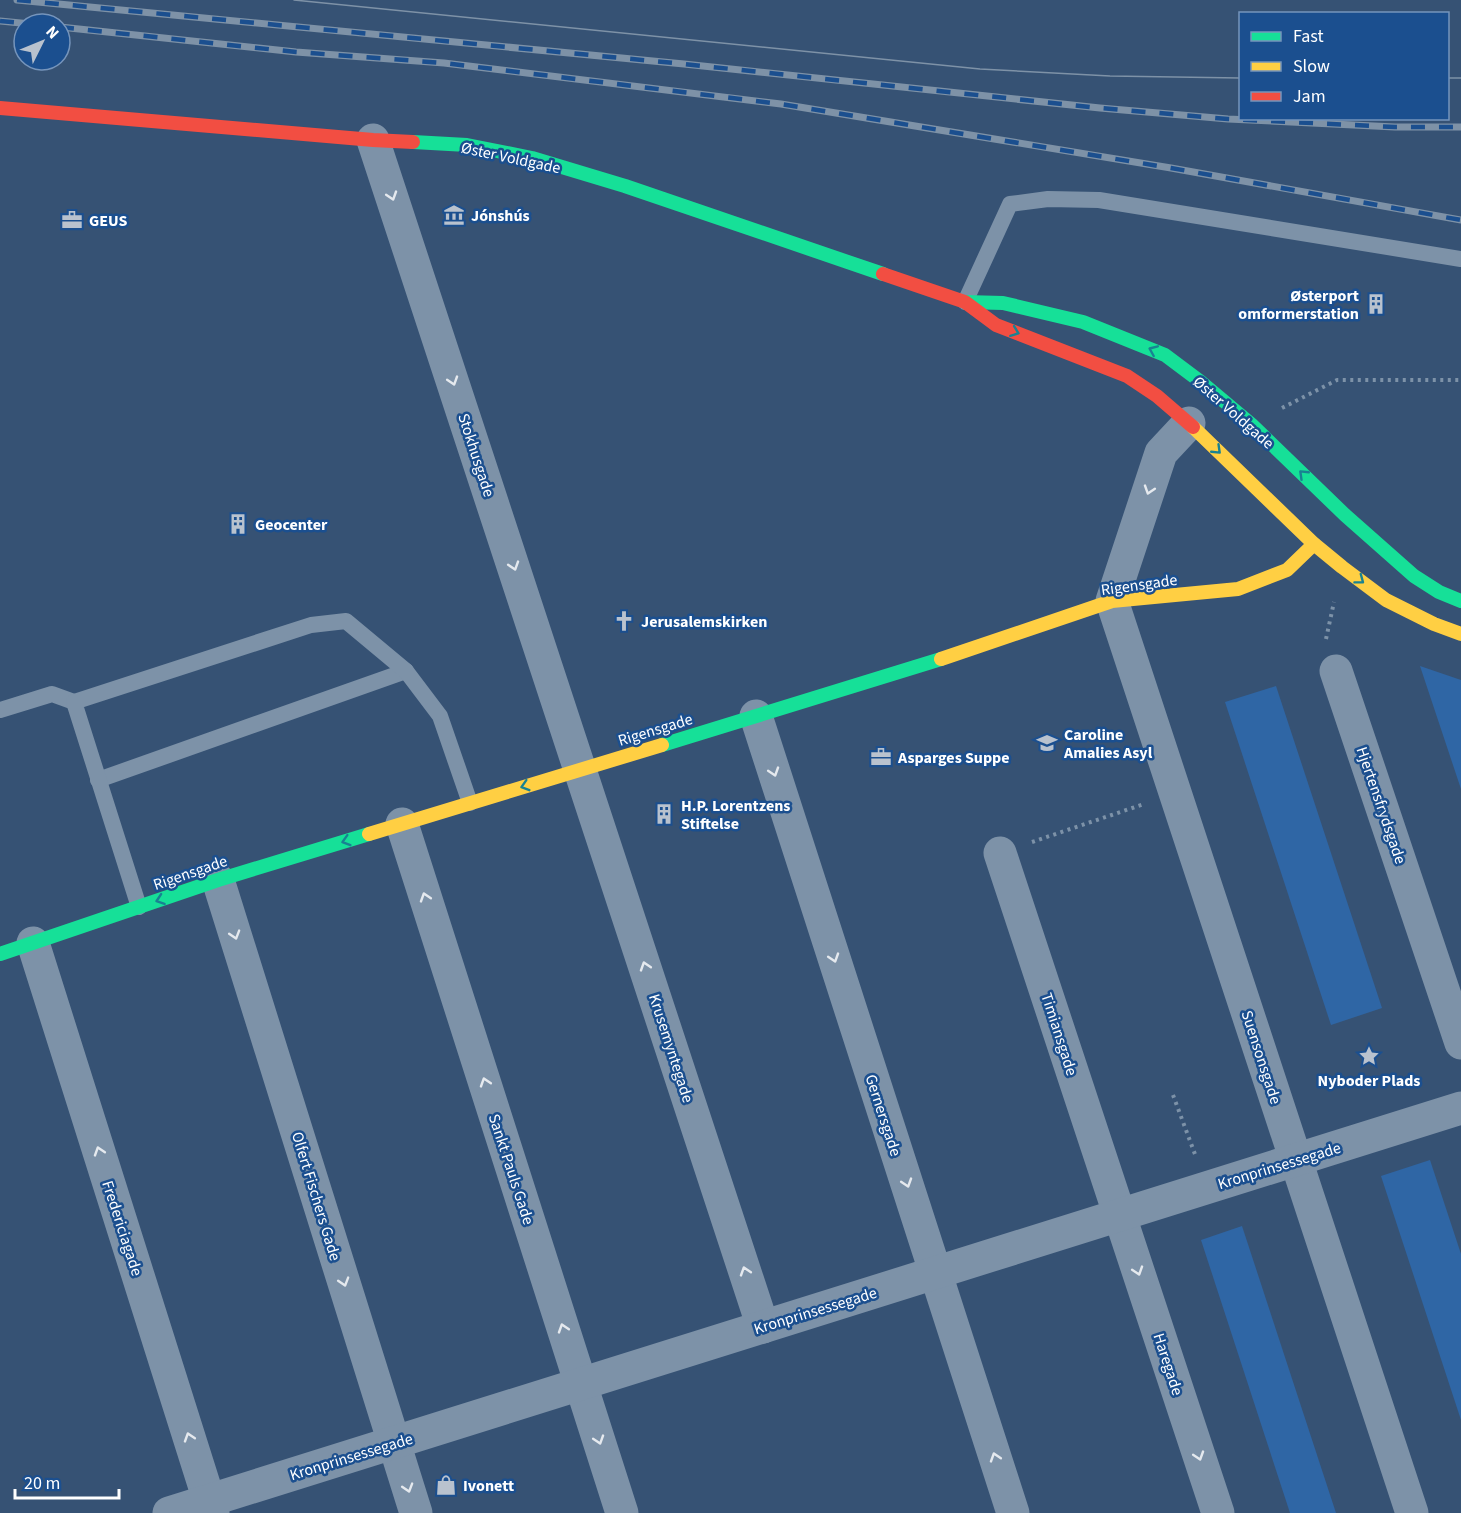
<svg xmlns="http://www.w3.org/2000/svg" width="1461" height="1513" viewBox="0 0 1461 1513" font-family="'Source Sans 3',sans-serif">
<rect width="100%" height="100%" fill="#365274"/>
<g fill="#2f66a5">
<path d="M1420 666 1461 680V789Z"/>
<path d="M1276 686 1382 1008 1331 1025 1225 702Z"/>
<path d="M1430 1160 1461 1254V1420L1381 1176Z"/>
<path d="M1242 1226 1336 1513H1290L1201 1240Z"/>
</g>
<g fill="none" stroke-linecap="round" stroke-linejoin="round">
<g stroke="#7d92a8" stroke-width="4" stroke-dasharray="3 4.5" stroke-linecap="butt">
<path d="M1282 408 1337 380H1461"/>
<path d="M1326 639 1334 602"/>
<path d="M1032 842 1144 804"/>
<path d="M1173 1095 1196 1157"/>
</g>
<g stroke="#7d92a8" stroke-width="16">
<path d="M965 302 1010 204 1048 199 1099 200 1461 259"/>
<path d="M0 710 52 694 74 702"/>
<path d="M98 780 406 671"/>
<path d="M139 907 74 702 311 625 346 621 406 671 440 716 470 803"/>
</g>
<g stroke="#7d92a8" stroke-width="33">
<path d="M373 140 763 1327"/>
<path d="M1189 423 1161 453 1112 601 1412 1513"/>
<path d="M1336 671 1461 1043"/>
<path d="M756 716 1013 1513"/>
<path d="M402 824 622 1513"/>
<path d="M1000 853 1218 1513"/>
<path d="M218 880 416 1513"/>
<path d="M33 943 213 1513"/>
<path d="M169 1513 1461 1108"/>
</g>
<g stroke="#16e098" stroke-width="14">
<path d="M413 142 467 145 532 158 625 186 883 274"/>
<path d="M965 302 1003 303 1083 322 1165 355 1201 382 1251 424 1345 515 1414 576 1439 592 1461 601"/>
<path d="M662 745 941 659"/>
<path d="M0 954 218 880 369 834"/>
</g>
<g stroke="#ffcf43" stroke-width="14">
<path d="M1193 427 1314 544 1342 567 1386 600 1434 624 1461 634"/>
<path d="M941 659 1112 601 1238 589 1287 570 1314 544"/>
<path d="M369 834 662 745"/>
</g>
<g stroke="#f24e42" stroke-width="14">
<path d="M0 108 373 140 413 142"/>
<path d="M883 274 965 302 996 325 1127 376 1157 396 1193 427"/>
</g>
<g stroke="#7e92a7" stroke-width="1.5">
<path d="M294 0 980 69 1110 76 1240 78"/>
<path d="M1448 78H1461"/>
</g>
<g stroke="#7e92a7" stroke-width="7">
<g id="rail">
<path d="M17 0 684 64 1100 108 1228 119 1395 127H1461"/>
<path d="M0 21 31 24"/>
<path d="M60 27 296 52 444 63 781 104 1171 168 1461 220"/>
</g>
</g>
<use href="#rail" stroke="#1b4f8f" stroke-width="4.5" stroke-dasharray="14" stroke-linecap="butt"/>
</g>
<defs><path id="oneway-chevron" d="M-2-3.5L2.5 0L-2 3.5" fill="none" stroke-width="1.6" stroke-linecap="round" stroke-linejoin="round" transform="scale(1.5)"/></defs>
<g stroke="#e5e9ee">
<use href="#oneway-chevron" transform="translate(392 196) rotate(72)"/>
<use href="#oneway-chevron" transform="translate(453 381) rotate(72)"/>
<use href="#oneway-chevron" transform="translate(1149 490) rotate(108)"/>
<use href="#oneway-chevron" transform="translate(514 566) rotate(72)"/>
<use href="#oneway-chevron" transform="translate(774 772) rotate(72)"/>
<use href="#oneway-chevron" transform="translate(425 897) rotate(-108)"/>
<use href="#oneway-chevron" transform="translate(235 935) rotate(73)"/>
<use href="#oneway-chevron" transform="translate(834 958) rotate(72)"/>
<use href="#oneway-chevron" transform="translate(645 966) rotate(-108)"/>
<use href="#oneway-chevron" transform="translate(485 1082) rotate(-108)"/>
<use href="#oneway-chevron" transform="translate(99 1151) rotate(-108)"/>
<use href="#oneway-chevron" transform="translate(907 1183) rotate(72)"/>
<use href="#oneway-chevron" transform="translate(745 1271) rotate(-108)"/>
<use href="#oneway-chevron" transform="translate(1138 1271) rotate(72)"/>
<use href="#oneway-chevron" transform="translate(344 1282) rotate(73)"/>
<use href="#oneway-chevron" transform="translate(563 1328) rotate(-108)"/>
<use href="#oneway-chevron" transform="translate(189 1437) rotate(-108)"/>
<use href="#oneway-chevron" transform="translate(599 1440) rotate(72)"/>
<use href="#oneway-chevron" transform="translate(1199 1456) rotate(72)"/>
<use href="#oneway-chevron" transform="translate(995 1457) rotate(-108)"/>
<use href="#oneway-chevron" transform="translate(408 1488) rotate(73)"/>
</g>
<g stroke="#198292">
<use href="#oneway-chevron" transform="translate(1015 332) rotate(21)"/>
<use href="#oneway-chevron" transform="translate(1153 350) rotate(-157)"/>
<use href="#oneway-chevron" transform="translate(1217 450) rotate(44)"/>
<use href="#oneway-chevron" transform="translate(1303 474) rotate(-136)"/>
<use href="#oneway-chevron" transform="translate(1360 580) rotate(37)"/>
<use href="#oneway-chevron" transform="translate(525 786) rotate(163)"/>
<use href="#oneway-chevron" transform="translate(346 841) rotate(163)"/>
<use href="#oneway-chevron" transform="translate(160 900) rotate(161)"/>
</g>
<defs>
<g id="museum-bare" transform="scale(1.62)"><path d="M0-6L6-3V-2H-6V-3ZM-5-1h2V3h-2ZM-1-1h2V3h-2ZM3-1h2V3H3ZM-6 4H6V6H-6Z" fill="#b9c2ce" stroke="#1b4f8f" stroke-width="2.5" paint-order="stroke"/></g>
<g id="office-bare" transform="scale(1.62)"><path d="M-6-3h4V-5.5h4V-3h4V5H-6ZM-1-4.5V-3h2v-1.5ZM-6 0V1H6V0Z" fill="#b9c2ce" stroke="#1b4f8f" stroke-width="2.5" paint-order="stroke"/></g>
<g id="building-bare" transform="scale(1.62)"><path d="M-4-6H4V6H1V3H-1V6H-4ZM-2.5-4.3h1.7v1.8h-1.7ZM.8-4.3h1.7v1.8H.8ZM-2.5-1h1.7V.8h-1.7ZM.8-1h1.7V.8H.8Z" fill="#b9c2ce" stroke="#1b4f8f" stroke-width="2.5" paint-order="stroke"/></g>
<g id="church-bare" transform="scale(1.62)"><path d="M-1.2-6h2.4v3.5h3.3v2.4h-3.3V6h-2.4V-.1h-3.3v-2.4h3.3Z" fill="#b9c2ce" stroke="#1b4f8f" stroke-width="2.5" paint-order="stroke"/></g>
<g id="school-bare" transform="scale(1.62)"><path d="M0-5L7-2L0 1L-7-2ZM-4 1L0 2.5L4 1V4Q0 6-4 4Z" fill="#b9c2ce" stroke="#1b4f8f" stroke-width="2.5" paint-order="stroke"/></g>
<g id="sight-bare" transform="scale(1.62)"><path d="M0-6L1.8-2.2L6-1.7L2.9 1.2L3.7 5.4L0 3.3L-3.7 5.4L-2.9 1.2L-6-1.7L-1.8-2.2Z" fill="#b9c2ce" stroke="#1b4f8f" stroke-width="2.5" paint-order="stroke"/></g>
<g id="shop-bare" transform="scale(1.62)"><path d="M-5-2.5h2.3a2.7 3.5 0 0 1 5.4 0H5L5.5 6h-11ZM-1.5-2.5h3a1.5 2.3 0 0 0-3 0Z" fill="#b9c2ce" stroke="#1b4f8f" stroke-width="2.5" paint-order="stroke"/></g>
</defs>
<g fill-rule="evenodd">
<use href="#museum-bare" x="454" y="215"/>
<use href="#office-bare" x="72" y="220"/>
<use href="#building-bare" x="1376" y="304"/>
<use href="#building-bare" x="238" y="524"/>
<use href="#church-bare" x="624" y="621"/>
<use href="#school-bare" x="1047" y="743"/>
<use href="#office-bare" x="881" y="757"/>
<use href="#building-bare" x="664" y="814"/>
<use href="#sight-bare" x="1369" y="1056"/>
<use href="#shop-bare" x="446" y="1485"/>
</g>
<g text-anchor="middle" stroke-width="5" stroke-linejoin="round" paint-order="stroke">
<g font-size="16" fill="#fff" stroke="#1b4f8f">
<text transform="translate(511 157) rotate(12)" y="6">Øster Voldgade</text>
<text transform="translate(1234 412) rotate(41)" y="6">Øster Voldgade</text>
<text transform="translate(477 455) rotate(72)" y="6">Stokhusgade</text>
<text transform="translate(1139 584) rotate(-8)" y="6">Rigensgade</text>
<text transform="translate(655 729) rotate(-17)" y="6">Rigensgade</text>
<text transform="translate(1382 805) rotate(71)" y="6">Hjertensfrydsgade</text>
<text transform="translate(190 872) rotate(-19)" y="6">Rigensgade</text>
<text transform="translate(1060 1034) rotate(72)" y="6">Timiansgade</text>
<text transform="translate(672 1048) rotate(72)" y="6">Krusemyntegade</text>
<text transform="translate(1262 1057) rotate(72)" y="6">Suensonsgade</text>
<text transform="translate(884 1115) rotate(72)" y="6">Gernersgade</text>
<text transform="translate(1279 1165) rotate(-17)" y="6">Kronprinsessegade</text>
<text transform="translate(512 1169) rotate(72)" y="6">Sankt Pauls Gade</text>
<text transform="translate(317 1196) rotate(73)" y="6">Olfert Fischers Gade</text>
<text transform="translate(123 1228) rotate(72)" y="6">Fredericiagade</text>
<text transform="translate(815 1310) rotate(-17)" y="6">Kronprinsessegade</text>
<text transform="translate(1169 1364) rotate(72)" y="6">Haregade</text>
<text transform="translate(351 1456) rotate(-17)" y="6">Kronprinsessegade</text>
</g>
<g font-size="16" font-weight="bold" fill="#fff" stroke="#1b4f8f" text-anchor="start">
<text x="471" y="221">Jónshús</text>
<text x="89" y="226">GEUS</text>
<text x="1359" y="301" text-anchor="end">Østerport<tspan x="1359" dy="18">omformerstation</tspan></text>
<text x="255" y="530">Geocenter</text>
<text x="641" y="627">Jerusalemskirken</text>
<text x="1064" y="740">Caroline<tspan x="1064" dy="18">Amalies Asyl</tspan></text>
<text x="898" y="763">Asparges Suppe</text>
<text x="681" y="811">H.P. Lorentzens<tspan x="681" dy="18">Stiftelse</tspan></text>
<text x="1369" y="1086" text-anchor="middle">Nyboder Plads</text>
<text x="463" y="1491">Ivonett</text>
</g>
</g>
<rect x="1239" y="12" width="210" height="108" fill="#1b4f8f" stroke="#7695bc" stroke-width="1.5"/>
<rect x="1251" y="32" width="30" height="9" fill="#16e098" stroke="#7695bc" stroke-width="1.5"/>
<text x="1293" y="42" font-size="18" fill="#ffffff">Fast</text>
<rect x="1251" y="62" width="30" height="9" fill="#ffcf43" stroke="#7695bc" stroke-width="1.5"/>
<text x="1293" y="72" font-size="18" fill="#ffffff">Slow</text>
<rect x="1251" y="92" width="30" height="9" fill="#f24e42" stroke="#7695bc" stroke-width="1.5"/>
<text x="1293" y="102" font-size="18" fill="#ffffff">Jam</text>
<g transform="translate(42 42) rotate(47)"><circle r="28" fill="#1b4f8f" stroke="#7695bc" stroke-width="1.5"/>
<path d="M0-4.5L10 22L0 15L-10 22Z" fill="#b9c2ce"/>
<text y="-9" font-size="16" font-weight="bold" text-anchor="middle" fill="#ffffff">N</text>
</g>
<path d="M15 1489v9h104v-9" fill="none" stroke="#ffffff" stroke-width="3"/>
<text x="24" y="1489" font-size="18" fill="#ffffff" stroke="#1b4f8f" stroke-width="4.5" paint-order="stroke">20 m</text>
</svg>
